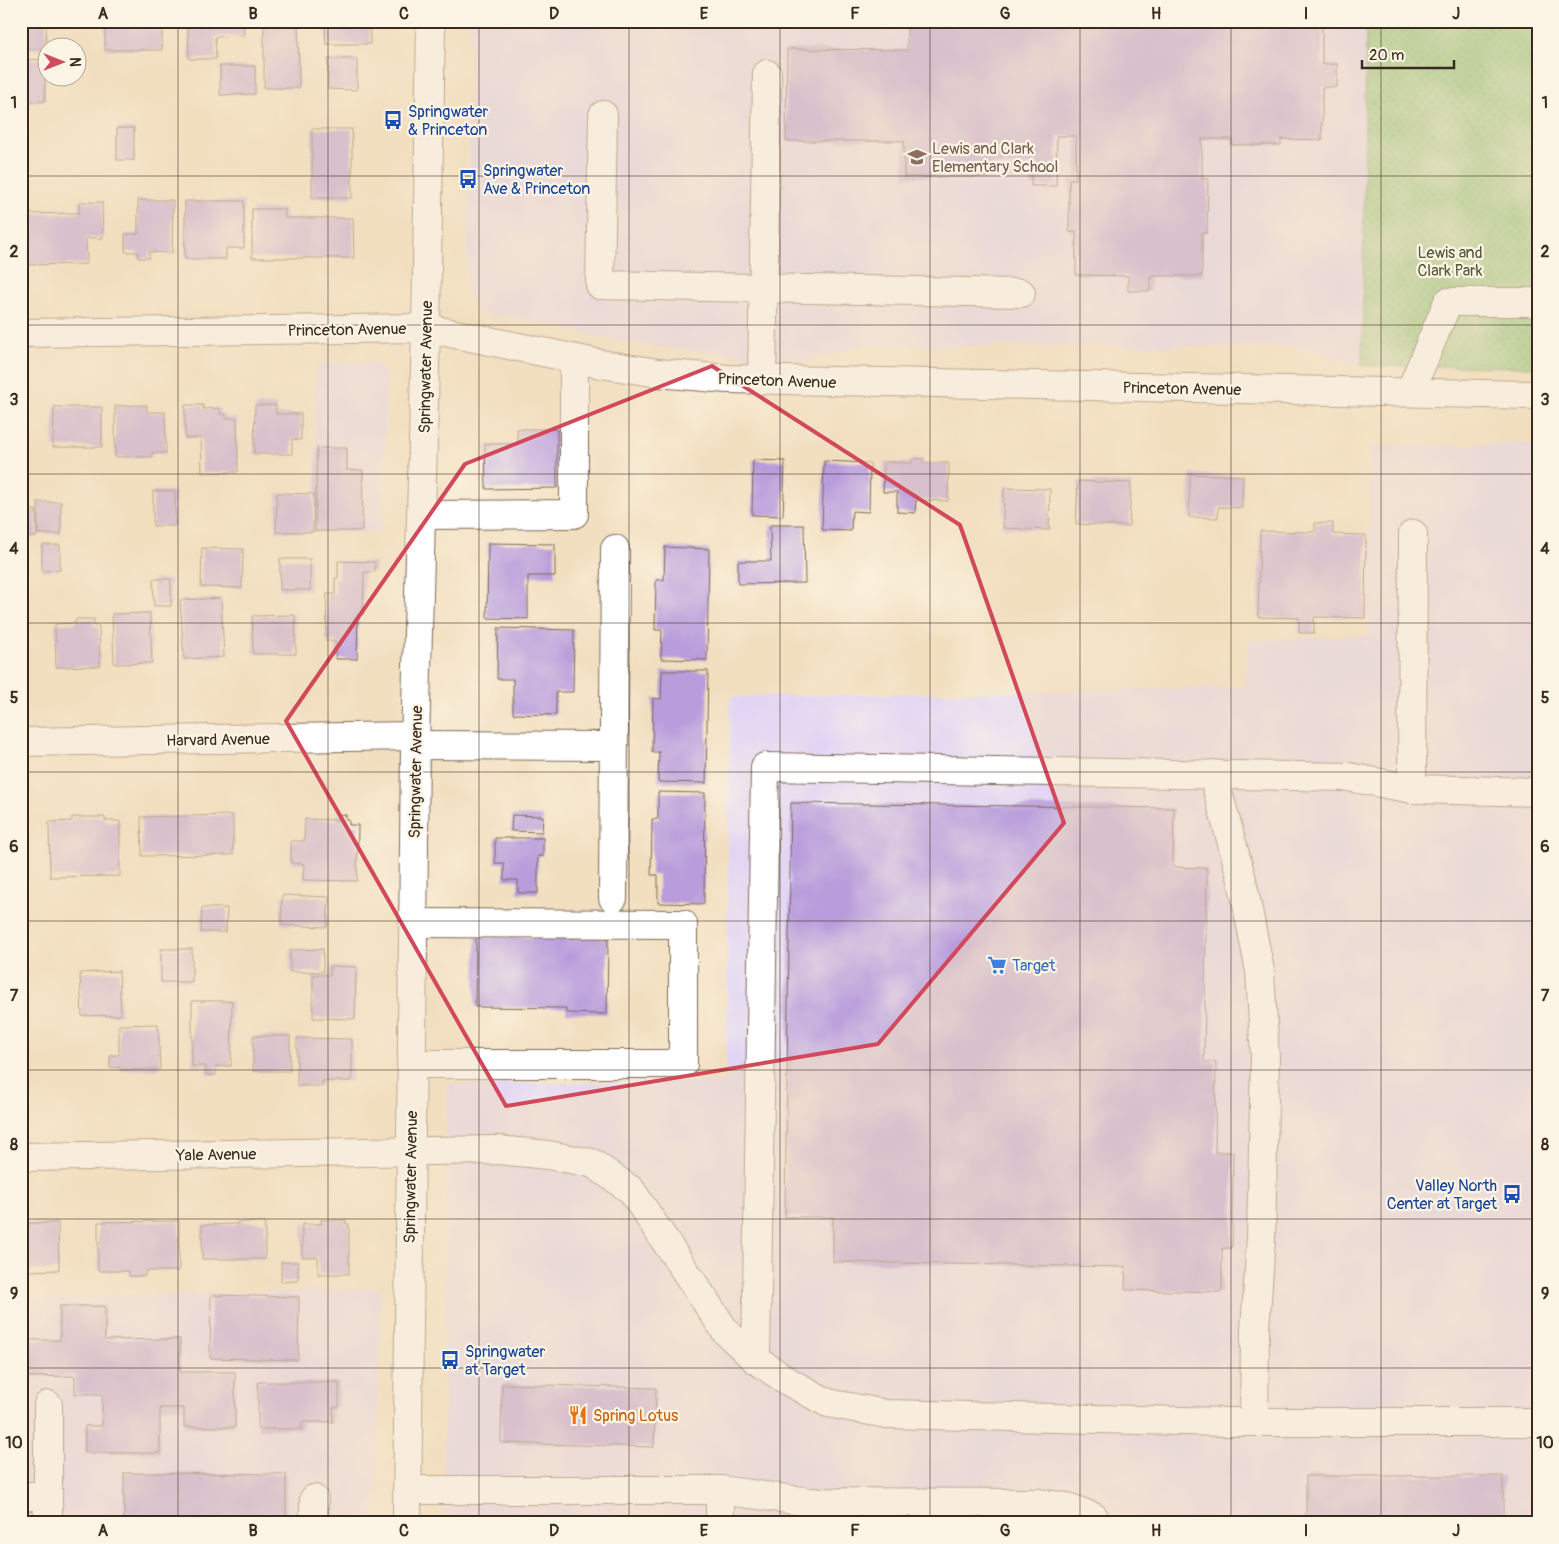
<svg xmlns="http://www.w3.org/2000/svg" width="1559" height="1544" viewBox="0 0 1559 1544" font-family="Pangolin,sans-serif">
<defs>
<pattern id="park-dots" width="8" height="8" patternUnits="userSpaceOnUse" patternTransform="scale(1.25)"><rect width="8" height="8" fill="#8ac579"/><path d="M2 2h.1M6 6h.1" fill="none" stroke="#72a063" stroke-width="1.8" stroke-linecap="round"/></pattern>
</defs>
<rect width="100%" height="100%" fill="#fcf5e5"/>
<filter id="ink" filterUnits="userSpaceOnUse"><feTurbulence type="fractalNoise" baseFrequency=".02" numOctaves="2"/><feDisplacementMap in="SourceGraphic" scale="10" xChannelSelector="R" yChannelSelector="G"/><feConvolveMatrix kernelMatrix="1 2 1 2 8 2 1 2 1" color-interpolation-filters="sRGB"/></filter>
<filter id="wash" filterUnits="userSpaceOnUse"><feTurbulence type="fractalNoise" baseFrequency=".0096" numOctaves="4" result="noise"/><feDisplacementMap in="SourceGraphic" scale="20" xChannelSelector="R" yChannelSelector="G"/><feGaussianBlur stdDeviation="1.12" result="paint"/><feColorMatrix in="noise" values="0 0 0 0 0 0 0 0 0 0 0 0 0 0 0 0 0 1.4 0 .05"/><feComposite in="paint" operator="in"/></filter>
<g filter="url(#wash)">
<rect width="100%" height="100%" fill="#f2dfc0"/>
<g fill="#e1d4f4">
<path d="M471 21H1366L1362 366 1300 347 867 345 799 363 651 346 601 337 512 317 480 314 467 293Z"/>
<path d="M376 361 383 368 386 377 383 532H315L316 364Z"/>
<path d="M1538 444V1523H443L447 1084 726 1082 730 697 1246 687 1248 640 1368 636 1370 446Z"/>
<path d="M381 1288 375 1523H21V1299Z"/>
</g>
<path fill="url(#park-dots)" stroke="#62784c" d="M1366 21H1538V367L1362 366Z"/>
<g id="blocks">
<g fill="#b89cdc">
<path d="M21 21H46V49H27V58H21Z"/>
<rect x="105" y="21" width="57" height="29"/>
<path d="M188 21H244V36L215 37 216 59H189Z"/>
<path d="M264 21H298L299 88H264Z"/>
<path d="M325 21H369L370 44H326Z"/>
<path d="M907 21H1322V64H1337V87H1322V140L1281 139V145H1232V139H1202V179H1208L1207 233H1202V276H1150V291H1128V276L1076 275V232H1069V179H1076V136H1057L1056 186H1031V165H989V177H904V141H786L787 49 907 50Z"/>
<path d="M45 59V101L26 102 25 60Z"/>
<path d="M328 59H357V90L328 89Z"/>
<path d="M220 66H255V94L220 95Z"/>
<rect x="117" y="128" width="17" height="32"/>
<rect x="312" y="129" width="40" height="69"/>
<path d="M138 200H173L172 253 149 252V258H138V252H125V234H138Z"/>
<path d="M185 201H244V248H226V259H185Z"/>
<path d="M79 202H102L103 238H86L87 264 21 265V214L79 213Z"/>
<path d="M252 209H285V218H353L354 258H252Z"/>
<path d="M147 405V412H165L166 453H152V457H115V406Z"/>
<path d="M185 405H203V409L220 408V414H226V418H237L238 472 202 473 201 438H185Z"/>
<path d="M255 405H276V414H301V440L292 439V454H254Z"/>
<path d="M54 407H102V447H53Z"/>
<rect x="21" y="414" width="4" height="41"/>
<path d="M517 429H557V488L486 489 485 444H518Z"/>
<path d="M317 448H347V470H363L362 531H315Z"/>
<path d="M912 459H923V463H949L948 501 916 500 915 513 897 512V492H883L884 462 912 463Z"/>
<path d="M753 460 785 461 783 516 752 515Z"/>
<path d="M824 461 870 463 869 512 852 511 851 531 822 530Z"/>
<path d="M1190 474 1243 476 1242 508 1218 507V518L1189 517Z"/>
<path d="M1078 481 1131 483 1129 526 1076 524Z"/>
<path d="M1004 488 1050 489 1049 530 1003 528Z"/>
<rect x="153" y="491" width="22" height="35"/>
<path d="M277 493 314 494 313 532H276Z"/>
<rect x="38" y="502" width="23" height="32"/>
<path d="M21 510H36L37 537H21Z"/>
<path d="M1315 523H1333V534L1366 535 1365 618 1314 617V633H1299V618L1258 617 1260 531 1315 532Z"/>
<path d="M770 525H804L805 583 738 584V561H771Z"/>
<path d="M488 543 555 544V576H528V619L487 618Z"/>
<path d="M42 545H60V570L42 571Z"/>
<path d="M665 547 709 549 707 660 661 659 662 630H655L656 580H664Z"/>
<path d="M202 548 243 549 242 588 201 587Z"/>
<rect x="280" y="559" width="30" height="31"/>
<path d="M338 561 375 562V572H364L363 614H358L357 659H336V641H326L327 594H335V578H338Z"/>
<path d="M153 579H171V606H154Z"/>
<path d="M221 598 224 657 184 659 180 600Z"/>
<path d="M150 613 152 663 114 664 112 614Z"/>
<path d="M295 615 296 654H253L252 616Z"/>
<path d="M76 619H94V626H99L100 666 56 667 55 624 76 623Z"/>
<rect x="21" y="621" width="5" height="45"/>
<path d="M498 628 574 630 573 692H556V715L513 714V679H497Z"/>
<path d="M662 671H708L706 783 658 782 659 752H652L653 698 661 699Z"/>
<path d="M658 792 705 793 704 904 658 903V875H651L652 819H658Z"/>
<path d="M791 803 1174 808 1173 867 1207 868 1204 1062H1216L1215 1152H1233L1232 1248H1222V1292L1125 1290 1126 1267 833 1262V1217H785Z"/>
<path d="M337 814 346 815V820H349V825H358L357 881 303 880 304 864 291 863V841H304L305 819 337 820Z"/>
<path d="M233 815V855L142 856 141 817Z"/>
<path d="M512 815 543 816 542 832 511 831Z"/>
<path d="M72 817H105V821H120V876L50 877 49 822 72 821Z"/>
<path d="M21 831H27L28 869H21Z"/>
<path d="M495 838H543V856H538V893H518V880H504V863H495Z"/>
<path d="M282 895 329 897 327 927 281 925Z"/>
<path d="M202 908H227L226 932H201Z"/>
<path d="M476 937 608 938 607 1014 566 1013V1008L475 1007Z"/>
<rect x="161" y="949" width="31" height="33"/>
<path d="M323 949V972H290V950Z"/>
<path d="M330 966 356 967 355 1019 313 1018V975H330Z"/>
<path d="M119 971 121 1015 82 1016 80 973Z"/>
<path d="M192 1001H232L231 1066H216V1075H206V1066H192Z"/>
<path d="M158 1024 160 1069 120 1070V1067L110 1068V1055H119V1025Z"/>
<rect x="253" y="1036" width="37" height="35"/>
<path d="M297 1038 352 1039V1081H322V1086H297Z"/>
<path d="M321 1220H346V1224H349V1274H318V1257H302V1224H321Z"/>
<path d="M179 1221V1271H145V1276H129V1271H98V1222Z"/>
<path d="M237 1222H265V1259H202V1225L237 1224Z"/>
<path d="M21 1223H58L59 1270 28 1271V1277H21Z"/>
<path d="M281 1262H298V1281L281 1282Z"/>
<path d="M211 1295 299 1297 298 1360 210 1358Z"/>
<path d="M60 1306H105V1340L180 1339V1372H235V1427H184V1408H160V1453H85V1426H102V1394H75V1376L21 1377V1340H60Z"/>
<path d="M258 1382H339V1407H333V1422H302V1429H258Z"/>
<path d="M502 1384 656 1388 654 1447 501 1443Z"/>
<path d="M124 1473 286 1474V1523H124Z"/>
<rect x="1306" y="1476" width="197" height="47"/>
<path d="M1046 1519V1523H815V1520Z"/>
</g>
</g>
</g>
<g filter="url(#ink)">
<use href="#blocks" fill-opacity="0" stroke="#7b6957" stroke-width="1"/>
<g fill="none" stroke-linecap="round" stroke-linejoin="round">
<g stroke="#7b6957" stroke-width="30">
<g id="minor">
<path d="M603 115 600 285 1021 293"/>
<path d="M21 333 426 328 601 364 658 373 728 379 1538 395"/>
<path d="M762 380 767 74"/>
<path d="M1410 392 1448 302H1538"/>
<path d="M421 515 574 514V359"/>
<path d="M21 742 416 736"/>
<path d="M415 745 613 746"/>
<path d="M1213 774 1242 880 1260 971 1265 1058 1261 1238 1255 1330 1254 1421"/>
<path d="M1412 789 1413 534"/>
<path d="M613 898 615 549"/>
<path d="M411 1064H683V924L413 923"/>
<path d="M21 1157 498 1150 548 1155 592 1163 631 1190 726 1332 756 1360 789 1382 828 1403 886 1414 1226 1422H1538"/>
<path d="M756 1360 765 767 1349 777 1412 789 1538 792"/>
<path d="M407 1490H720L810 1502 1039 1503 1068 1507 1094 1517V1523"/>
<path d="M720 1490V1523"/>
<path d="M21 1496H48"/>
<path d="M48 1523V1405"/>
<path d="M314 1523V1499"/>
<path d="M407 1523 415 745 426 328 431 21"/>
</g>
</g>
<use href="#minor" stroke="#fff" stroke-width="28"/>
</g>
</g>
<path d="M0 0H1559V1544H0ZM712 366 960 525 1064 823 878 1044 506 1106 286 721 465 464Z" fill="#f2dfc0" fill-opacity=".55" fill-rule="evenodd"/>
<path fill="none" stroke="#d1495b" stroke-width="4" stroke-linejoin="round" d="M712 366 960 525 1064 823 878 1044 506 1106 286 721 465 464Z"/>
<path fill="none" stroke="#3b2a1e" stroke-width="1" stroke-opacity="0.55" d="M178 21V1523M328 21V1523M479 21V1523M629 21V1523M780 21V1523M930 21V1523M1080 21V1523M1231 21V1523M1381 21V1523M21 176H1538M21 325H1538M21 474H1538M21 623H1538M21 772H1538M21 921H1538M21 1070H1538M21 1219H1538M21 1368H1538"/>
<defs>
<g id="bus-bare" transform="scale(1.5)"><path d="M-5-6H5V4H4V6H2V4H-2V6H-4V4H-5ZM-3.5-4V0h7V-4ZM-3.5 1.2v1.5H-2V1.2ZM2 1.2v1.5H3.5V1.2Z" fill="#1a4fb4" stroke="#fcf5e5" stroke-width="2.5" paint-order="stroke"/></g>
<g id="school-bare" transform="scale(1.5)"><path d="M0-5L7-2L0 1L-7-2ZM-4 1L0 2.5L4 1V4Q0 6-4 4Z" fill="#8d6e63" stroke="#fcf5e5" stroke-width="2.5" paint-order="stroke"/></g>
<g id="supermarket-bare" transform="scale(1.5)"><path d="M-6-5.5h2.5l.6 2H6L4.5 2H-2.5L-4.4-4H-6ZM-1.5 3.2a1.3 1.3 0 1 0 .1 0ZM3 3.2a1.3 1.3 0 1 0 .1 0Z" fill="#3f7fe0" stroke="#fcf5e5" stroke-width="2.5" paint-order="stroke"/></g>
<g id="restaurant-bare" transform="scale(1.5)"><path d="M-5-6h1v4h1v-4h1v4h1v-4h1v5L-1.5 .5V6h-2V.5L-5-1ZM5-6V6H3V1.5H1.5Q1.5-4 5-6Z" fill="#e8710a" stroke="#fcf5e5" stroke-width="2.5" paint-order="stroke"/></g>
</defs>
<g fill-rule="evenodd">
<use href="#bus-bare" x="393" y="120"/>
<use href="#school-bare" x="917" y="157"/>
<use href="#bus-bare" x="468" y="179"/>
<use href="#supermarket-bare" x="997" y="965"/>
<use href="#bus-bare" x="1512" y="1194"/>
<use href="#bus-bare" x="450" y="1360"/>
<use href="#restaurant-bare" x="578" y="1415"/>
</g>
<g text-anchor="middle" stroke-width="4.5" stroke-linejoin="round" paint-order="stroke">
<g font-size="16" fill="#164399" stroke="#fcf5e5" text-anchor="start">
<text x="408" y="117">Springwater<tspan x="408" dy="18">&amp; Princeton</tspan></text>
<text x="483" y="176">Springwater<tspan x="483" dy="18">Ave &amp; Princeton</tspan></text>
<text x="1497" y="1191" text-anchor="end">Valley North<tspan x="1497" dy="18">Center at Target</tspan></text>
<text x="465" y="1357">Springwater<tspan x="465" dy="18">at Target</tspan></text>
</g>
<g font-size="16" fill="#785e54" stroke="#fcf5e5" text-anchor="start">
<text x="932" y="154">Lewis and Clark<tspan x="932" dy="18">Elementary School</tspan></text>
</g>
<g font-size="16" fill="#535839" stroke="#fcf5e5">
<text x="1450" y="258">Lewis and<tspan x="1450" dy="18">Clark Park</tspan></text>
</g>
<g font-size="16" fill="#3b2a1e" stroke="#fcf5e5">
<text transform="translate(347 329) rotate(-1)" y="6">Princeton Avenue</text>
<text transform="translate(425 367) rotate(-89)" y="6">Springwater Avenue</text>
<text transform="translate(777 380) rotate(2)" y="6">Princeton Avenue</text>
<text transform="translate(1182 388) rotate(1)" y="6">Princeton Avenue</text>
<text transform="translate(218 739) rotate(-1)" y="6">Harvard Avenue</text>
<text transform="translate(415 772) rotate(-89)" y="6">Springwater Avenue</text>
<text transform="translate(216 1154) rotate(-1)" y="6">Yale Avenue</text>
<text transform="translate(410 1177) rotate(-89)" y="6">Springwater Avenue</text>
</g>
<g font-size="16" fill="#366cbe" stroke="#fcf5e5" text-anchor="start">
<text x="1012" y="971">Target</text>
</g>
<g font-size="16" fill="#c56008" stroke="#fcf5e5" text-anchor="start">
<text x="593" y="1421">Spring Lotus</text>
</g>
</g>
<rect width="1559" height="1544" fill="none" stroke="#fcf5e5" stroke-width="55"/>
<g transform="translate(62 62) rotate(90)"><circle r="24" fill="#fcf5e5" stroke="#afa495"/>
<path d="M0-4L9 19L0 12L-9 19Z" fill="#d1495b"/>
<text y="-8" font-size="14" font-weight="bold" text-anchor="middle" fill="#3b2a1e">N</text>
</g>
<path d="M1362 60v8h92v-8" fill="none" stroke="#3b2a1e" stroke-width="2.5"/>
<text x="1369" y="60" font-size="15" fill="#3b2a1e" stroke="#fcf5e5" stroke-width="4" paint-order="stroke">20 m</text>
<rect x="28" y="28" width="1504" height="1488" fill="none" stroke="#3b2a1e" stroke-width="2"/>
<g font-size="16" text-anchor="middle" font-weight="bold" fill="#3b2a1e">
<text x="103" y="19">A</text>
<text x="253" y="19">B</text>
<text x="404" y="19">C</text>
<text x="554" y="19">D</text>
<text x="704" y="19">E</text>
<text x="855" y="19">F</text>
<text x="1005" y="19">G</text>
<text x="1156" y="19">H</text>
<text x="1306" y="19">I</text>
<text x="1456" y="19">J</text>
<text x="14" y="108">1</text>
<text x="1545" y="108">1</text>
<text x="14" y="257">2</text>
<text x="1545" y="257">2</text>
<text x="14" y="405">3</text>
<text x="1545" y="405">3</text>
<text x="14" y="554">4</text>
<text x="1545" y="554">4</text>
<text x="14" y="703">5</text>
<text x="1545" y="703">5</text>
<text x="14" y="852">6</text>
<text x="1545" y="852">6</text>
<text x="14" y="1001">7</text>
<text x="1545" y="1001">7</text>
<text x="14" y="1150">8</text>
<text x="1545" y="1150">8</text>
<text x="14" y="1299">9</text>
<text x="1545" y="1299">9</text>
<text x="14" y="1448">10</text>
<text x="1545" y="1448">10</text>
<text x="103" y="1536">A</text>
<text x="253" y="1536">B</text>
<text x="404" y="1536">C</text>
<text x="554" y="1536">D</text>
<text x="704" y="1536">E</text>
<text x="855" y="1536">F</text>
<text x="1005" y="1536">G</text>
<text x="1156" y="1536">H</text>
<text x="1306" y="1536">I</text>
<text x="1456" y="1536">J</text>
</g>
</svg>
